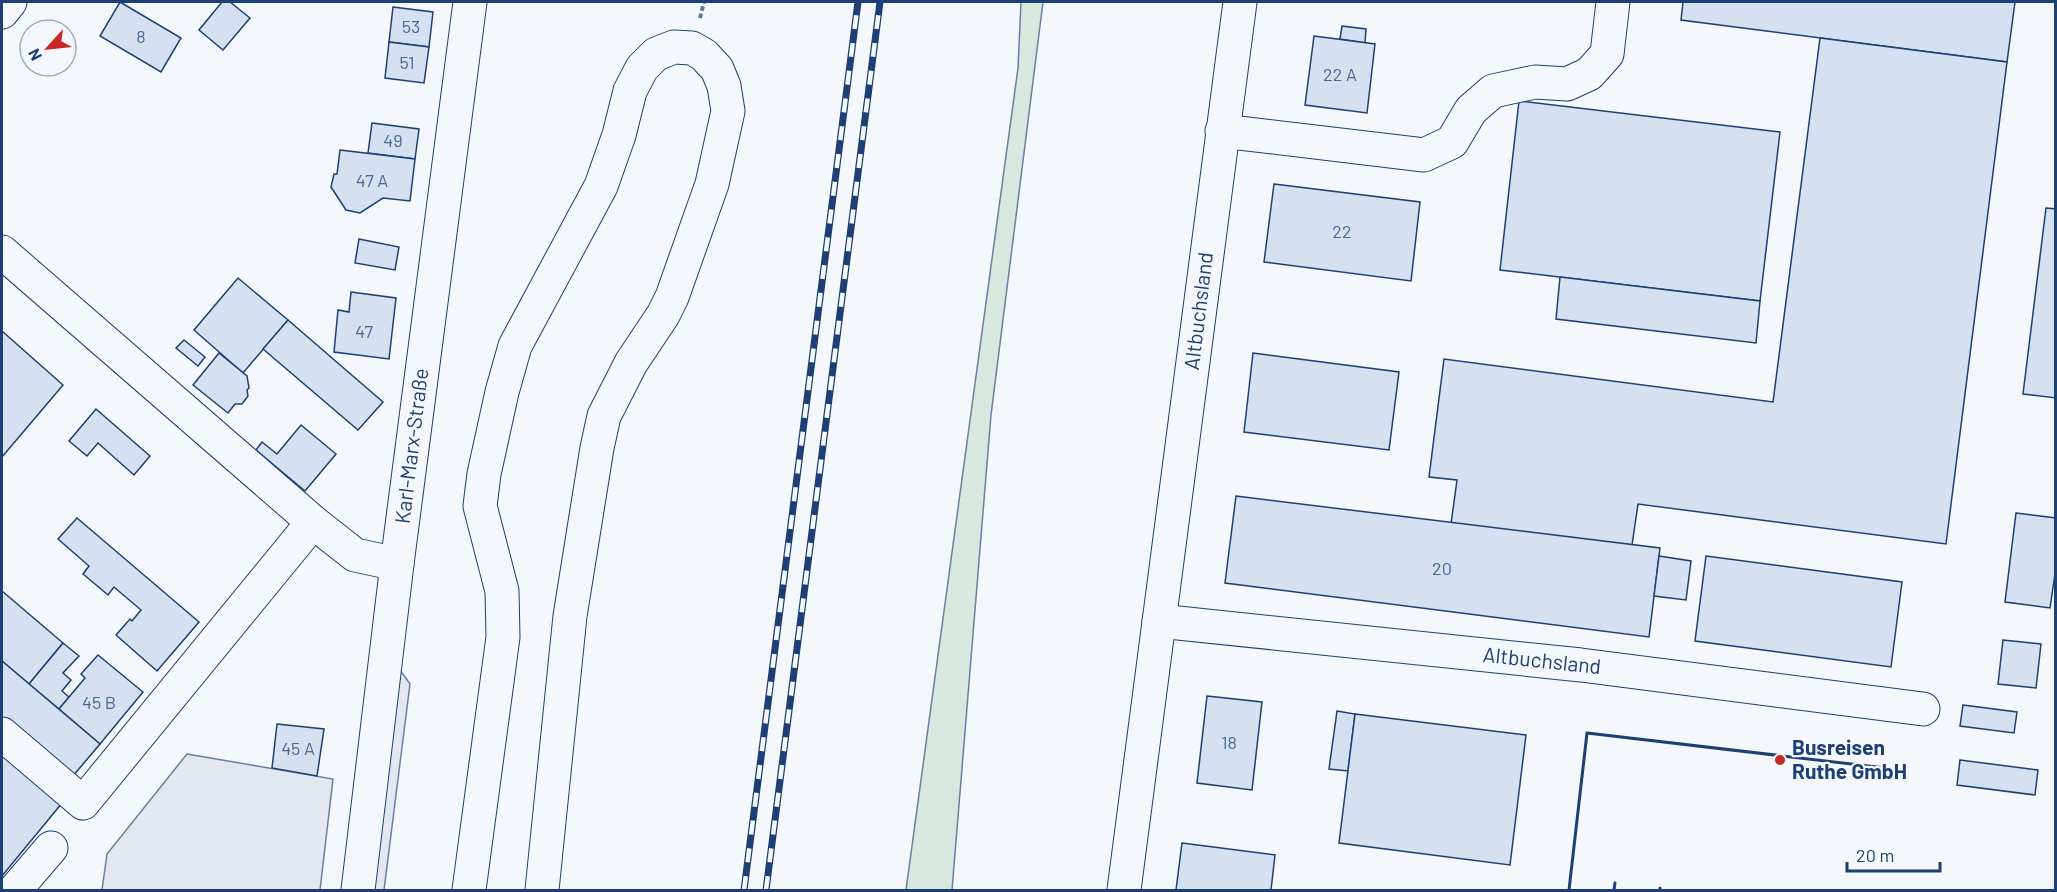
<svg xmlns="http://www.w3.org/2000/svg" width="2057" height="892" viewBox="0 0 2057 892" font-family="Barlow,sans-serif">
<rect width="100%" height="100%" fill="#f4f7fb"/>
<path fill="#d7e8df" stroke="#687fa3" stroke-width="1.5" d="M1021 2H1043L991 415 952 890H906L1018 68Z"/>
<g fill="#e3e8f0" stroke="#687fa3" stroke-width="1.5">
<path d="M400 670 410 684 384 890H372Z"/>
<path d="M187 754 333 779 320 890H102L107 854Z"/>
</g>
<g fill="#d5e0f0" stroke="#1d3f73" stroke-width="1.5">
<path d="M120 2 181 38 161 72 100 36Z"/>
<path d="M222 2H230L250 18 223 50 199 30Z"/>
<path d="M1683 2H2015L2007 62 1681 20Z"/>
<path d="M393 7 433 12 429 47 389 42Z"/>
<path d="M1342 26 1366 29 1365 43 1340 39Z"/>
<path d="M1314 36 1375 44 1367 113 1305 105Z"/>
<path d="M1820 38 2007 62 1946 544 1638 504 1632 545 1451 524 1457 480 1429 477 1444 359 1773 402Z"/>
<path d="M389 42 429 47 424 83 385 78Z"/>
<path d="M1519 101 1780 132 1760 301 1500 270Z"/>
<path d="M372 123 419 129 415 159 368 153Z"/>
<path d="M340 150 415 159 410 201 383 198 360 213 346 210 331 187 334 174H337Z"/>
<path d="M1274 184 1420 202 1411 281 1264 262Z"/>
<path d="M2046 208 2056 209V398L2023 394Z"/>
<path d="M359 239 399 247 395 270 355 263Z"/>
<path d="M1560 277 1760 301 1756 343 1556 319Z"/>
<path d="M238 278 288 320 243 373 194 330Z"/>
<path d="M351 292 396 298 389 359 334 352 338 310 349 312Z"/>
<path d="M288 320 383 402 358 430 263 349Z"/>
<path d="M2 331 63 385 2 457Z"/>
<path d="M184 340 205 357 198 366 176 348Z"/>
<path d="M219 353 247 376 249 388 247 390 248 396 242 404H235L228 413 193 385Z"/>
<path d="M1253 353 1399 372 1389 450 1244 432Z"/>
<path d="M96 409 150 456 134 475 98 443 87 456 69 441Z"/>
<path d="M301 425 336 454 305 491 256 450 262 442 277 454Z"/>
<path d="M1236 496 1660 548 1649 637 1225 583Z"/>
<path d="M2016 513 2056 518V567L2050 608 2005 602Z"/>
<path d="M77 518 199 622 157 671 116 635 130 619 132 621 141 610 114 587 108 595 83 574 89 566 58 539Z"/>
<path d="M1659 556 1691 561 1686 600 1654 596Z"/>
<path d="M1706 556 1902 582 1891 667 1695 641Z"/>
<path d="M2 591 63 643 29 684 2 661Z"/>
<path d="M2003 640 2041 644 2036 688 1998 684Z"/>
<path d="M63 643 79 656 63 673 71 680 62 691 69 697 59 709 29 684Z"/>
<path d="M98 655 143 692 100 744 59 709 85 678 81 674Z"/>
<path d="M2 661 100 744 67 783 2 727Z"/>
<path d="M1207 696 1262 702 1252 790 1197 783Z"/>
<path d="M1963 705 2017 712 2014 733 1960 726Z"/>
<path d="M1337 711 1355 714 1348 771 1329 769Z"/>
<path d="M1355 714 1526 735 1510 865 1339 843Z"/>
<path d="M277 724 324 729 317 776 272 768Z"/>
<path d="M2 752 62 803 2 876Z"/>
<path d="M1960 760 2038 770 2035 795 1957 785Z"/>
<path d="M1182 843 1275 855 1271 890H1176Z"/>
</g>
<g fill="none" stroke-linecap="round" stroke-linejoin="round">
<g stroke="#1d3f73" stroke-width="35">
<g id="minor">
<path d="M2 12 10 2"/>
<path d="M1222 131 1424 155 1452 142 1471 110 1493 91 1535 82 1567 84 1589 74 1607 54 1613 2"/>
<path d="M2 252 313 522 355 555 397 564"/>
<path d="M1159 621 1581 665 1923 709"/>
<path d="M2 734 83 803 313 522"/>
<path d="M15 890 51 848"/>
<path d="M358 890 397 564 470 2"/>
<path d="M469 890 503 637 502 591 480 506 484 474 502 392 515 346 601 186 619 135 630 91 642 68 656 54 674 47 692 48 704 55 717 69 724 86 728 111 712 184 672 297 663 315 631 363 604 416 597 448 570 616 542 890"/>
<path d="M1124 890 1240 2"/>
</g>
</g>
<path stroke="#5e769c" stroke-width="4" stroke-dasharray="4.5 3" stroke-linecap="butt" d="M700 18 704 2"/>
<use href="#minor" stroke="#f4f7fb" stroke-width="33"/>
<g stroke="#1d3f73" stroke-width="7">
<g id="rail">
<path d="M744 890 858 2"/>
<path d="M766 890 880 2"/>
</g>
</g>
<use href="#rail" stroke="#f4f7fb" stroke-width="4.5" stroke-dasharray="14" stroke-linecap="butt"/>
<g stroke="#1d3f73" stroke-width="3">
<path d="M1569 890 1587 733 1894 769"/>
<path d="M1614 890 1615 883"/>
<path d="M1660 890V888"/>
</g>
</g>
<circle fill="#c62828" stroke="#f4f7fb" stroke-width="2" cx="1780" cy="760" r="6"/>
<g text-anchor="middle" stroke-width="4.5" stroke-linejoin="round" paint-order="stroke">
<g font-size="18" fill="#4b6792">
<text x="411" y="33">53</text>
<text x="141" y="43">8</text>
<text x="407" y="69">51</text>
<text x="1340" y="81">22 A</text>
<text x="393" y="147">49</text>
<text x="372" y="187">47 A</text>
<text x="1342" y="238">22</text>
<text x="364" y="338">47</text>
<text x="1442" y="575">20</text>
<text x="99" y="709">45 B</text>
<text x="1229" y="749">18</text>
<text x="298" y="755">45 A</text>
</g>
<g font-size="21" fill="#1d3f73" stroke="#f4f7fb">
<text transform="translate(1199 311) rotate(-83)" y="7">Altbuchsland</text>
<text transform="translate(412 446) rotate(-83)" y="7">Karl-Marx-Straße</text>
<text transform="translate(1542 661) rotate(6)" y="7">Altbuchsland</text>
</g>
<g font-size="21" font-weight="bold" fill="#1d3f73" stroke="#f4f7fb" text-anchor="start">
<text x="1792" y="755">Busreisen<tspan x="1792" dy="24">Ruthe GmbH</tspan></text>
</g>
</g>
<rect width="2057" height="892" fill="none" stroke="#1d3f73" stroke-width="6"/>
<g transform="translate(48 48) rotate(243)"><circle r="28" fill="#f4f7fb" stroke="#9eadc5" stroke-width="1.5"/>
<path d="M0-4.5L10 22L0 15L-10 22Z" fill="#c62828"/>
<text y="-9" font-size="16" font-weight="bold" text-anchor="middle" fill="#1d3f73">N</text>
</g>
<path d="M1847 862v9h93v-9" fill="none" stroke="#1d3f73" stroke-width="3"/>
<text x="1856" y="862" font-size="18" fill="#1d3f73" stroke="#f4f7fb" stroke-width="4.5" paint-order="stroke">20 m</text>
</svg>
